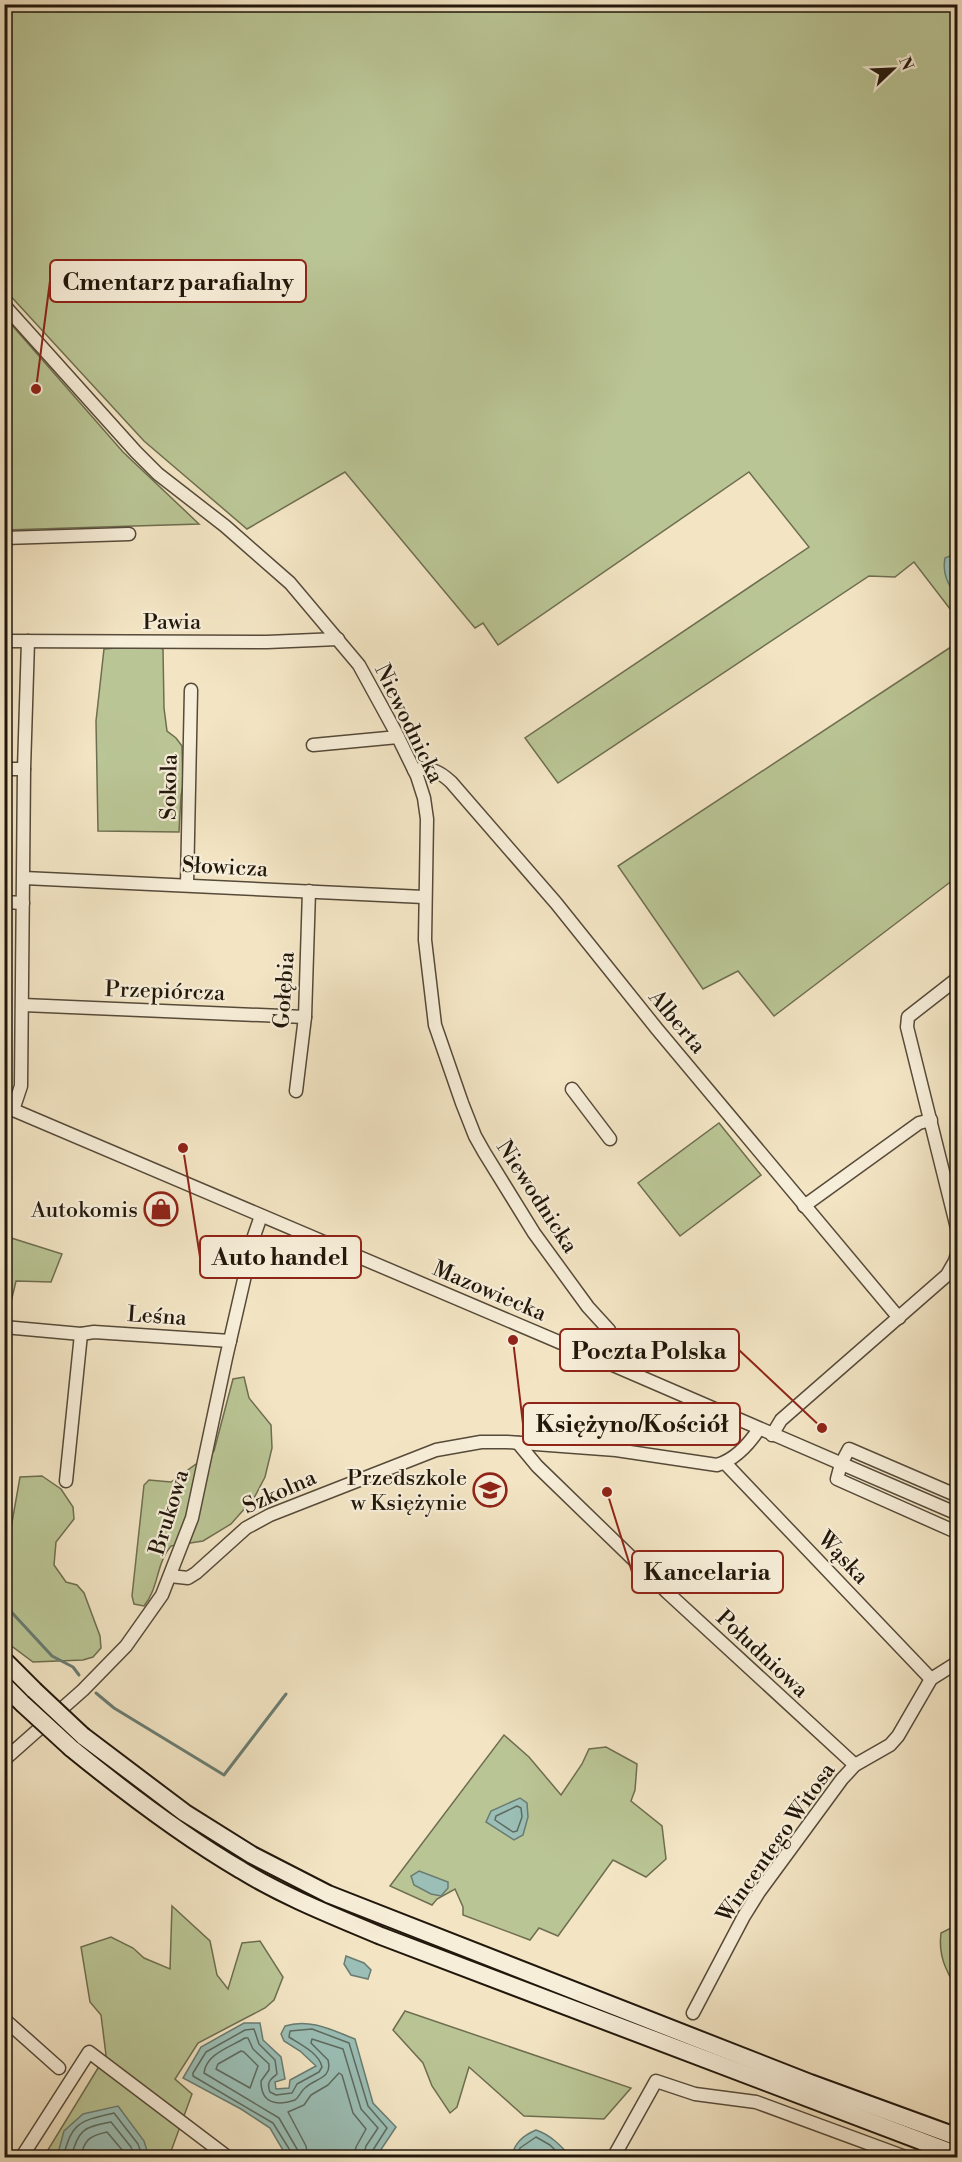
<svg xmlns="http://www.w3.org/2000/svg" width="962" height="2162" viewBox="0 0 962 2162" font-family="'Libre Bodoni',serif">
<rect width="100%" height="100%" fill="#f3e5c4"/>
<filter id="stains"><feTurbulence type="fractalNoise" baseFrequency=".00333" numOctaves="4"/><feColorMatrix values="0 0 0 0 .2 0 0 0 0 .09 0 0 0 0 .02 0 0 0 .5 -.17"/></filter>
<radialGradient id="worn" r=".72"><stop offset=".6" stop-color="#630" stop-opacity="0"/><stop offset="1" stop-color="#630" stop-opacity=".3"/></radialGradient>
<g fill="#bac595" stroke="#6e6e50" stroke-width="1.5">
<path d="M5 5H957V618L914 562 895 577 869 576 558 783 525 738 809 547 749 472 498 645 483 623 475 628 345 472 247 529 144 441 5 290Z"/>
<path d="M11 324 123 452 199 524 5 530 4 325Z"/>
<path d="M957 643V877L774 1016 738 971 703 989 618 866Z"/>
<path d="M152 645 163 649 164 708 167 731 176 738 182 746 183 786 181 796 179 832 98 831 96 721 104 649Z"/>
<path d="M719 1123 761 1175 680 1236 638 1183Z"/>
<path d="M5 1236 62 1254 51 1282 16 1281 7 1319H4Z"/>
<path d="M244 1377 249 1398 271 1425 272 1448 265 1477 254 1498 231 1524 203 1541 171 1546C156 1563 159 1588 144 1606L134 1604 132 1596 144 1485 149 1480 171 1482 214 1451 233 1379Z"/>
<path d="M42 1476 61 1489 73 1507 74 1519 56 1542 54 1565 66 1582 77 1585 84 1593 100 1636 101 1648 93 1657 83 1660 33 1662 5 1641V1632L7 1629 5 1562 20 1477Z"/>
<path d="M504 1735 529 1757 561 1795 582 1764 589 1749 606 1747 637 1764 635 1790 631 1801 662 1826 666 1859 646 1877 613 1860 558 1936 539 1928 530 1940 463 1915V1907L455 1889 437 1899 432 1905 390 1886Z"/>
<path d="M172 1906 210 1941 217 1975 228 1989 242 1943 260 1941 283 1977 274 2000 265 2008 198 2043 175 2079 192 2094 170 2154 179 2157 43 2158 106 2055 101 2015 90 2002 81 1947 111 1937 133 1948 144 1958 170 1969Z"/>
<path d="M957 1925V1990C946 1970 938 1956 941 1933Z"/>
<path d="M405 2011 631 2088 604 2119 524 2116 469 2067 457 2107 450 2113 432 2086 423 2063 393 2030Z"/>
</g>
<g fill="#9bbfb6" stroke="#6a7c72" stroke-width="1.5">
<path d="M957 553V597C948 585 942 573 945 558Z"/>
<path d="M520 1798 527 1803 528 1817 523 1835 514 1840 486 1822 491 1811Z"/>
<path d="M419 1871 448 1882V1888L441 1896 431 1894 414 1885 411 1876Z"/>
<path d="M346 1956 364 1963 371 1970 368 1979 351 1975 344 1964Z"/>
<path d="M244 2023H260L263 2040 281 2057 285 2079 275 2082 276 2089 289 2088 290 2080 316 2066 300 2051 284 2041 281 2034 285 2026C309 2018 332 2030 355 2039L373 2103 396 2127 376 2157H287L270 2128 241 2109 183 2078 201 2047Z"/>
<path d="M118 2106 144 2141 149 2157H57L64 2131 83 2114Z"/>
<path d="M536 2130C551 2135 561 2146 571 2157H511C515 2143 522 2136 536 2130Z"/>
</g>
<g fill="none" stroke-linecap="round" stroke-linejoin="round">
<g stroke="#5e6b60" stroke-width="1.5">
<path d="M517 1806 521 1808 522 1817 517 1831 513 1832 495 1820 496 1816Z"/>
<path d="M241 2051 244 2052 258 2066 250 2088 216 2069 218 2064Z"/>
<path d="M63 2158C72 2122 79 2121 114 2113L138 2144 143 2158"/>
<path d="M71 2158C78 2130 83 2127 111 2122L131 2147 135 2158"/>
<path d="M80 2158C85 2139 89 2136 107 2132L123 2151 126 2158"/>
<path d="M292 2158 291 2152 273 2123 193 2076V2073L206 2052 245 2030 254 2029 259 2044 275 2060 277 2074C271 2079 266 2082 270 2092L276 2095 292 2093 297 2084 319 2072 322 2067C319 2053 300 2044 289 2037L290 2031 312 2029 349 2043 368 2106 387 2128 373 2150 371 2158"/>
<path d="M299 2158 297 2149 279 2118 204 2073C206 2054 230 2047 245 2038H248L253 2049 269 2064V2070L261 2081C261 2104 277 2106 295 2100 300 2096 301 2091 305 2088 315 2078 333 2079 328 2060L311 2043 312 2039 343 2049 361 2109 378 2128 366 2146 363 2158"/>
<path d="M308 2158 306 2146 288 2112 304 2105 311 2095 328 2085 339 2073 342 2075 353 2113 366 2129 356 2147 354 2158"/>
<path d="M517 2158 520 2148 536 2137 550 2145 563 2158"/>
</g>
<g stroke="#6a7c72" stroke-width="3">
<path d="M4 1604 52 1656 73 1667 79 1675"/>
<path d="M96 1693 114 1708 224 1775 286 1694"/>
</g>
<g stroke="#564a39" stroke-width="15">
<g id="street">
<path d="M4 305 136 452 158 474 225 526 290 583 359 665 394 729 417 776 424 798 427 819 425 940 435 1025 462 1103 475 1136 484 1152 534 1233 588 1307 609 1330 613 1345 606 1362"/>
<path d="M4 538 129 534"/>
<path d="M4 641 267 642 338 639"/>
<path d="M313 745 398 737"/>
<path d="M4 769H24"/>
<path d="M414 770C431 767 439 771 451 782L556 903 657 1029 899 1318"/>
<path d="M24 878 424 897"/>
<path d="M187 885 191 690"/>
<path d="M4 902 23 903"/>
<path d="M958 978 908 1017 907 1027 958 1232"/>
<path d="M23 1005 305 1017"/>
<path d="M572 1089 610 1139"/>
<path d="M296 1091 305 1017 309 891"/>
<path d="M4 1106 606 1362 958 1514"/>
<path d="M13 1110 21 1086 24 769 28 641"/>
<path d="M804 1206 919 1123 931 1120"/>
<path d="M4 1327 81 1334 94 1332 230 1341"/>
<path d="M772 1435 781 1420 947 1275 955 1261 958 1251"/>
<path d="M518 1443 537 1466 668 1593 855 1765"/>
<path d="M725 1463 931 1679"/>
<path d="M66 1481 81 1334"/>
<path d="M954 1531 837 1479 841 1464 849 1449 958 1496"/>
<path d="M170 1576 188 1578 196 1573 246 1528 270 1515 436 1450 481 1442H507L616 1450 717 1465C734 1460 749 1444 759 1429"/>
<path d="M4 1760 83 1690 126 1646 162 1595 192 1518 226 1358 254 1236 261 1216"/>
<path d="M693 2013 744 1916 759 1892 842 1779 855 1765 890 1745 898 1736 931 1679 958 1662"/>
<path d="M4 2019 59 2068"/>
<path d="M21 2158 89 2052 229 2158"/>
<path d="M613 2158 656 2081 695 2094 756 2102 908 2158"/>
</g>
</g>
<g stroke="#21170b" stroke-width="20">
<g id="secondary">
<path d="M4 1660 34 1690"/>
<path d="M4 1685 23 1704"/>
<path d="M83 1736 185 1813 252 1855 328 1894 810 2083 958 2137"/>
<path d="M71 1748C125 1792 181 1835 241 1870 285 1897 334 1916 381 1936L958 2155"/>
</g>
</g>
<use href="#street" stroke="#f7eed9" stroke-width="12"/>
<use href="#secondary" stroke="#f7eed9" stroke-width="16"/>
<g stroke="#21170b" stroke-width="20" stroke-linecap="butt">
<g id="secondary-bridge">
<path d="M34 1690 83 1736"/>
<path d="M23 1704 71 1748"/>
</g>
</g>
<use href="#secondary-bridge" stroke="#f7eed9" stroke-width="16"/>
</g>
<defs>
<g id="shop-ring" transform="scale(1.725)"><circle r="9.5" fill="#f7eed9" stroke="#8f2418" stroke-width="1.5"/><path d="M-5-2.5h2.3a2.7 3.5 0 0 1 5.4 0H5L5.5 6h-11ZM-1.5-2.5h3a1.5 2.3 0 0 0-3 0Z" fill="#8f2418"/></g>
<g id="school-ring" transform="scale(1.725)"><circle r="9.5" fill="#f7eed9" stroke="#8f2418" stroke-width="1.5"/><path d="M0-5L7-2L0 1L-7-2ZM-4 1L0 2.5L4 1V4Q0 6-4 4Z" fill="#8f2418"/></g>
</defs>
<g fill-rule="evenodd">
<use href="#shop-ring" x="161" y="1209"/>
<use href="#school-ring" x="490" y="1490"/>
</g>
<g text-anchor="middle" stroke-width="4.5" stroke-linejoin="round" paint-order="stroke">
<g font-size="22" fill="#21170b" stroke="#f7eed9">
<text x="172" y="629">Pawia</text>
<text transform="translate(410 723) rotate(64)" y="8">Niewodnicka</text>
<text transform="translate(168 787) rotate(-89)" y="8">Sokola</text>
<text transform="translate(225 866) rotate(3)" y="8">Słowicza</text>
<text transform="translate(165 990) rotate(2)" y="8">Przepiórcza</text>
<text transform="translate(283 990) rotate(-86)" y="8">Gołębia</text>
<text transform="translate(678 1021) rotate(50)" y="8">Alberta</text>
<text transform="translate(538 1196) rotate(57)" y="8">Niewodnicka</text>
<text transform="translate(490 1290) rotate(23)" y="8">Mazowiecka</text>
<text transform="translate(157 1315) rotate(4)" y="8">Leśna</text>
<text transform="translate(279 1491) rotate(-24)" y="8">Szkolna</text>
<text transform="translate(168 1512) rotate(-73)" y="8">Brukowa</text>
<text transform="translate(844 1557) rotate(47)" y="8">Wąska</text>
<text transform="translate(763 1653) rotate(43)" y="8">Południowa</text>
<text transform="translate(775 1842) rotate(-55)" y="8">Wincentego Witosa</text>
</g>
<g font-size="22" fill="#21170b" stroke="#f7eed9" text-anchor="end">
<text x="138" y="1217">Autokomis</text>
<text x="467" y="1485">Przedszkole<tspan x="467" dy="25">w Księżynie</tspan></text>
</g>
</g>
<path fill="none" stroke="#8f2418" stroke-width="2" d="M36 389L50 281M183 1148L200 1257M822 1428L739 1350M513 1340L523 1424M607 1492L632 1572"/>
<g fill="#8f2418" stroke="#f7eed9" stroke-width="2">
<circle cx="36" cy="389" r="6"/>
<circle cx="183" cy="1148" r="6"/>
<circle cx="822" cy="1428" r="6"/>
<circle cx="513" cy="1340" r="6"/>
<circle cx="607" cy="1492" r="6"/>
</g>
<g fill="#f7eed9" stroke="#8f2418" stroke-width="2">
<rect x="50" y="260" width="256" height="42" rx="6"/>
<rect x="200" y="1236" width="161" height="42" rx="6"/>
<rect x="560" y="1329" width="179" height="42" rx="6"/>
<rect x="523" y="1403" width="217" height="42" rx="6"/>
<rect x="632" y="1551" width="151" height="42" rx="6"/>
</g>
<g font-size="24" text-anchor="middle" font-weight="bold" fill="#21170b">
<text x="178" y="290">Cmentarz parafialny</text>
<text x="280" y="1265">Auto handel</text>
<text x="649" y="1359">Poczta Polska</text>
<text x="632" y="1432">Księżyno/Kościół</text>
<text x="707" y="1580">Kancelaria</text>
</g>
<rect width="962" height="2162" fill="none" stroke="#f3e5c4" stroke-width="24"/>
<rect x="6" y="6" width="950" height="2150" fill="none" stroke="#21170b" stroke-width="3"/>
<rect x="12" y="12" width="938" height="2138" fill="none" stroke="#21170b" stroke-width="1.5"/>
<g transform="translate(893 69) rotate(67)" stroke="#f7eed9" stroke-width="4.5" paint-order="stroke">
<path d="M0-4.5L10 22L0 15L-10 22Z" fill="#21170b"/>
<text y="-9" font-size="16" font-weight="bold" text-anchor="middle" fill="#21170b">N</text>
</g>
<rect width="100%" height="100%" filter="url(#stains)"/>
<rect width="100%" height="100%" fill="url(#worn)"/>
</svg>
